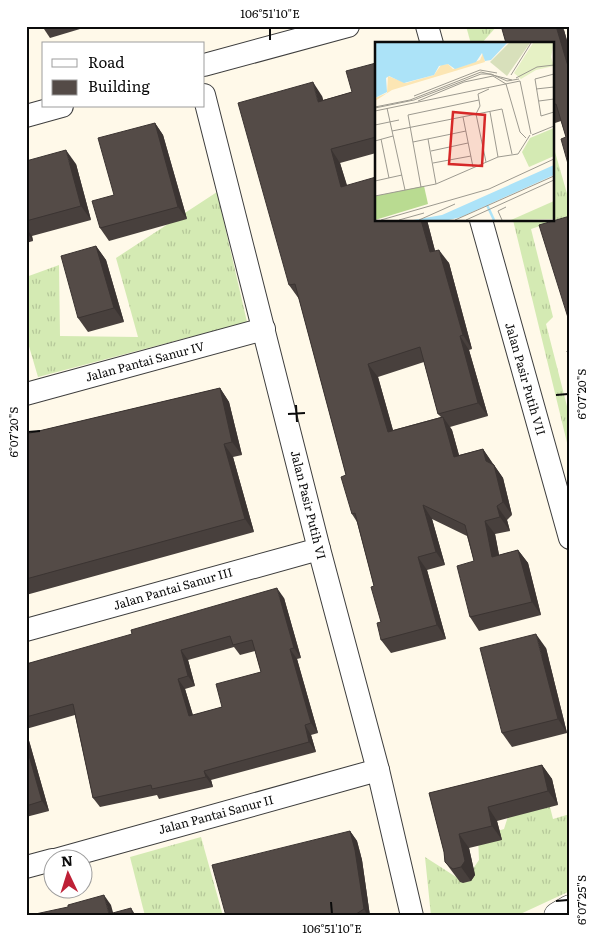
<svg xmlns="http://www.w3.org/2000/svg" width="596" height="942" viewBox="0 0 596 942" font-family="Literata,serif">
<defs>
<pattern id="grass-tufts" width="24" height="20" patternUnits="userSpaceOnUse" patternTransform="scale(1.25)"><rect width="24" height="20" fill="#d4eab3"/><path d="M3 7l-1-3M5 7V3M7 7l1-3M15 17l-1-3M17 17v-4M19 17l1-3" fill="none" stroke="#b5c799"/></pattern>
</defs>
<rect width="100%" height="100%" fill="#fff9e9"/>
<g fill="url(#grass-tufts)">
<path d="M466 26H497L481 44H471Z"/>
<path d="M555 152 570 204V216L531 229 553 317 546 324 570 418V455L513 220H552V153Z"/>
<path d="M217 192 247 322 38 377 26 336V277L59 265 60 336 138 337 116 258Z"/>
<path d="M548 799 553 819 570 814V891L516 916H431L425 857 464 882 479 860 478 837 504 829 510 810Z"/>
<path d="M201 837 223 916H145L130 857Z"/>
</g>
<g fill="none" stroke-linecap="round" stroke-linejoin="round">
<g stroke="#3e3e3e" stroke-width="24">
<g id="minor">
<path d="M427 26 432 44"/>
<path d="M204 65 348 26"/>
<path d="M204 95 319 549 378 770 412 916"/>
<path d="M26 116 62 106"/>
<path d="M481 220 570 538"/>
<path d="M26 394 264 329"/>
<path d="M26 630 319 549"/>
<path d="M55 860 378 770"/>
<path d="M26 867 52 860"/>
</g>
</g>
<g stroke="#3e3e3e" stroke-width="29">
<path id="tertiary" d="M558 916 570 909"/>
</g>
<use href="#minor" stroke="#fff" stroke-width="22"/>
<use href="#tertiary" stroke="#fff" stroke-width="28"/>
</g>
<g fill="#48403d" fill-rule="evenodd">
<path d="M42 26H90L50 38Z"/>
<path d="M512 26H561L564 30 570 51V171L566 137 561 121 552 124V44L506 43Z"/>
<path d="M376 63V153L340 163 347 185 376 220H427L435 251 449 263 472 349 469 350 488 416 450 427 452 430 459 455 483 449 503 478 512 515 507 520 510 531 495 534 499 555 518 550 528 563 541 615 479 631 470 617 474 561 467 536 432 519 445 565 427 570 446 639 391 653 381 640V622L374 586 357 522 352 514 346 475 299 299 289 285 322 96 323 100 352 92ZM424 362 438 414 441 417 393 430 378 377Z"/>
<path d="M155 123 163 135 187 219 109 241 100 228 114 195Z"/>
<path d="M26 161 76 164 91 220 32 236 33 241 26 243Z"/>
<path d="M96 246 106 260 124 322 88 332 78 318Z"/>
<path d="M220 388 229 402 242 455 233 457 254 532 26 595V434Z"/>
<path d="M284 598 301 658 297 659 318 733 311 735 316 752 211 780 213 787 159 799 157 795 100 807 93 798 75 715 26 729V664ZM234 647 240 655 255 651 261 672 222 707 193 715 185 689 195 686 188 660Z"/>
<path d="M546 648 567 733 512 747 502 733Z"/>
<path d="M26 730 49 811 26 817Z"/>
<path d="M542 765 552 779 558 805 497 821 502 840 469 848 475 875 471 881 463 883 460 882 445 862 444 852 429 793Z"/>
<path d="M350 831 357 841 362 860 370 916H226Z"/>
</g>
<g fill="#3b3432">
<path d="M556 26H561L564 30 570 51V73Z"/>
<path d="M313 82 322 96 327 115 318 102Z"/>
<path d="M155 123 163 135 187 219 178 207Z"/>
<path d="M331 149 340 163 351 200 341 187Z"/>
<path d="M66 150 76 164 91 220 81 206Z"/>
<path d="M421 220H427L439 266 430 252Z"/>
<path d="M26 228 32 236 33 241 26 231Z"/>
<path d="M96 246 106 260 124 322 114 308Z"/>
<path d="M439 250 449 263 472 349 463 335Z"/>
<path d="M460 336 469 350 488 416 478 403Z"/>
<path d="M368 364 378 377 397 445 388 432Z"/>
<path d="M220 388 229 402 242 455 232 442Z"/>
<path d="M443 417 452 430 463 470 454 457Z"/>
<path d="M224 444 233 457 254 532 245 519Z"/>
<path d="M483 449 492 463 495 474 486 461Z"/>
<path d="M494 465 503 478 512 515 503 502Z"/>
<path d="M423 505 432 519 445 565 436 552Z"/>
<path d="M497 506 507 520 510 531 500 517Z"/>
<path d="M485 521 495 534 502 570 492 557Z"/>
<path d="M518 550 528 563 541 615 532 602Z"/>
<path d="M418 557 427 570 446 639 437 625Z"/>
<path d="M277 588 284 598 301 658 294 648Z"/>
<path d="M536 634 546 648 567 733 558 719Z"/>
<path d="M290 649 297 659 318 733 311 723Z"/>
<path d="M181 650 188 660 195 686 188 676Z"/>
<path d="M178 679 185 689 196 726 189 716Z"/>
<path d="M305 725 311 735 316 752 309 742Z"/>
<path d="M26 730 49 811 42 801 26 745Z"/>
<path d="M542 765 552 779 558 805 548 791Z"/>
<path d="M204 771 211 780 213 787 206 777Z"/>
<path d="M488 807 497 821 502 840 492 826Z"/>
<path d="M350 831 357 841 362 860 370 916H368L364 909Z"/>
<path d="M459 834 469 848 475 875 471 881 461 867Z"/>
<path d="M104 895 111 905 114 916 109 914Z"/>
<path d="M131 908 136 916H133Z"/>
</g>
<g fill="#544b47" stroke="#3b3432" fill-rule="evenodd">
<path d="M512 26H556L570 73V171L561 139 566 137 556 104 552 105V44H505L506 43 502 29Z"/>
<path d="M376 63V137L331 149 341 187 376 177V220H421L430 252 439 250 463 335 460 336 478 403 438 414 420 347 368 364 388 432 443 417 454 457 483 449 486 461 494 465 503 502 497 506 500 517 485 521 492 557 518 550 532 602 470 617 457 566 474 561 465 525 423 505 436 552 418 557 437 625 381 640 377 623 381 622 371 587 374 586 355 513 352 514 341 477 346 475 295 284 289 285 238 103 313 82 318 102 352 92 346 71Z"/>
<path d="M155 123 178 207 100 228 92 201 114 195 98 138Z"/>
<path d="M66 150 81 206 26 221V161Z"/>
<path d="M570 216V324L539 225Z"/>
<path d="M96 246 114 308 78 318 61 256Z"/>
<path d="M570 350V360L567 351Z"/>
<path d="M220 388 232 442 224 444 245 519 26 579V434Z"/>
<path d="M277 588 294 648 290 649 311 723 305 725 309 742 204 771 206 777 152 789 151 785 93 798 73 704 26 717V664L132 634 131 630ZM230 636 233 645 252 640 261 672 216 684 222 707 189 716 178 679 188 676 181 650Z"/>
<path d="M536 634 558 719 502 733 480 648Z"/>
<path d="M26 745 42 801 26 806Z"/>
<path d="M542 765 548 791 488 807 492 826 459 834 465 861 461 867 453 869 450 867 445 862 444 852 429 793Z"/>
<path d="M350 831 355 850 364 909 353 916H226L212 865Z"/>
<path d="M104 895 109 914 131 908 133 916H26L68 907V905Z"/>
</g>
<path fill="none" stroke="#0b0b0b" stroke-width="2" d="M270 28V40M556 395 568 394M296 405 297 422M288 414 305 413M28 432 40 431M556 901 568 900M331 902 332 914"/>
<g text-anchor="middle" stroke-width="5" stroke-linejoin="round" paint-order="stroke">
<g font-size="12" fill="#0b0b0b" stroke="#fff">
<text transform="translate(145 362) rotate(-15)" y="4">Jalan Pantai Sanur IV</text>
<text transform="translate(525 379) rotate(74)" y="4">Jalan Pasir Putih VII</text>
<text transform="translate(308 505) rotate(76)" y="4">Jalan Pasir Putih VI</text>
<text transform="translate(173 589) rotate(-16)" y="4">Jalan Pantai Sanur III</text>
<text transform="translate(216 815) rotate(-15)" y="4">Jalan Pantai Sanur II</text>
</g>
</g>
<g transform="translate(375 42)">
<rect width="179" height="179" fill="#fff9e9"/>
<path d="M179 159V177L136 178Z" fill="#d4eab3"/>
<path d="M49 144 53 162 0 178V154Z" fill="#b9db91"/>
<path d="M179 86V114L154 125 147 110 155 96Z" fill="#d4eab3"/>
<path d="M108 11 110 20 17 48 0 59V56L12 51 13 34 31 41 59 33 66 23 73 22 78 27 94 22 105 18Z" fill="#fce6b4"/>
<path d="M134 1H155L132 34 115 20Z" fill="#d8e0bb"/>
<path d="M158 1H179L176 15 179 24 161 28 146 37 139 31Z" fill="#e6f1c5"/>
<path d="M0 1H132L116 18 110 19 107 11 101 20 80 27 73 22 64 24 59 33 29 41 14 34 11 36 12 50 0 56ZM179 123V133L86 175 74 178H38L67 173Z" fill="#ace3f8"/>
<path fill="none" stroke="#ace3f8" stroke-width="2.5" d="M112 163 119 178"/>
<path fill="none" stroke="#9d9a90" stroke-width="1" d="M179 32 160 37 166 74 179 70M136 33 156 1M141 36 162 25 179 23M161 47 179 45M39 54 105 28 122 31M43 59 89 40 118 34 131 42 145 90 151 96M164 59 179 57M0 65 35 58 106 30 137 38M0 66 39 58 106 32H116L132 39 144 37M12 66 30 148M0 69 145 39 156 92M115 70 123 115M88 75 98 125M0 83 24 78M17 89 127 67 137 112M157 93 179 84M6 97 14 136M53 97 61 142M0 99 18 94M38 100 91 89M56 109 93 101M111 120 101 72 105 64 103 52 114 47M58 121 96 114M0 139 27 133M46 145 33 73 104 58M0 154 61 142 123 115 143 112 155 93M6 178 114 147 179 117M24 178 49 171M44 178 80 162M80 178 179 134M91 178 179 138M127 178 123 169 131 165"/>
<path fill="#d62828" fill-opacity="0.15" stroke="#d62828" stroke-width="2.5" d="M78 70 110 73 107 124 74 122Z"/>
<rect width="179" height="179" fill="none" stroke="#0b0b0b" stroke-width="2.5"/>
</g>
<rect width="596" height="942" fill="none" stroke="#ffffff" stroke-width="55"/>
<rect x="42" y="42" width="162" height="65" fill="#ffffff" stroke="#9d9d9d"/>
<rect x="52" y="59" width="25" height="8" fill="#ffffff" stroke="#9d9d9d"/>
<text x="88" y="68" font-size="15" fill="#0b0b0b">Road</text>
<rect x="52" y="80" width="25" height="15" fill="#544b47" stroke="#9d9d9d"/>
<text x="88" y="92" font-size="15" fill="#0b0b0b">Building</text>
<g transform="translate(68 874) rotate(356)"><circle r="24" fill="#ffffff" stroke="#9d9d9d"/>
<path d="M0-4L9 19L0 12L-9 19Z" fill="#be2036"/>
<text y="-8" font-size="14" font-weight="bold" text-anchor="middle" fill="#0b0b0b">N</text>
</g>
<rect x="28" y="28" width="540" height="886" fill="none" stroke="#0b0b0b" stroke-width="2"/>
<g font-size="12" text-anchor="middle" fill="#0b0b0b">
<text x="270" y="18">106°51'10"E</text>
<text transform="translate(582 394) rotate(-90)" y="4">6°07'20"S</text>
<text transform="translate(14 432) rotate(-90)" y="4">6°07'20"S</text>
<text transform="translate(582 900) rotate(-90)" y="4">6°07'25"S</text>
<text x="332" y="933">106°51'10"E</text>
</g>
</svg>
